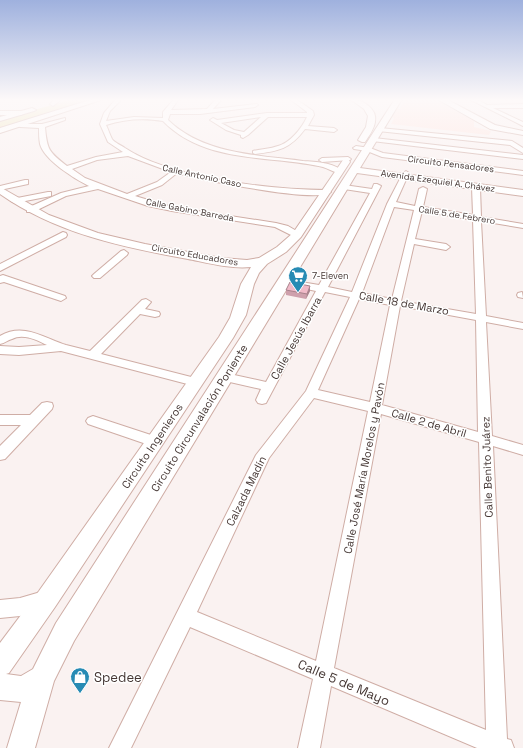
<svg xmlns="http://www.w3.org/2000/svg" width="523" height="748" viewBox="0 0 523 748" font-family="'Space Grotesk',sans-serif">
<rect width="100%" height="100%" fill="#faf2f1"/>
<path fill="#ffe4de" d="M405 99H434L474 121V127L491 131 489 135 391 124 394 118 392 117 397 109H400Z"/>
<path fill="#eee5b8" d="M72 99H104L0 131V120Z"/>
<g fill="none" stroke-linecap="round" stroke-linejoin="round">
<g stroke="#cfada5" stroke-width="2">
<g id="street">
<path d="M52 99H57L59 101 53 106 50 104 53 101Z"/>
<path d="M116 99H122L110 111 106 121 134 117 163 118V112L174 99H179L171 110 207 109 216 99H222L213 109 257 104 258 105 255 107 200 114H170L168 120C203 154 257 155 303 161 316 162 334 162 343 172L340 174C334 172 329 169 323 167 269 155 205 164 163 121 145 118 124 119 106 125 108 129 110 135 112 139 115 143 121 145 125 148 170 178 272 190 327 190L331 192C317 204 199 179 177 173L162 185 135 196 172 207 276 223 288 226 300 233 301 235 300 237 297 238 275 227 172 211 148 206 98 189 66 196 33 212H27V208L61 193 89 186C75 179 44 160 40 144 39 139 39 133 39 128L20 127 17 125 18 124H42L65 118V120L45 127C47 150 49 152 67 166L96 157 123 152 108 142 100 124 104 113ZM128 156 171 172 157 182 127 194 85 178 72 169 97 160Z"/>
<path d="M290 99H296L313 111 314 115 308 126 334 128 337 130 334 132 305 129C290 149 279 151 255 154L253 153V151C261 149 270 149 278 146 290 143 302 128 307 117H268L248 135 243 138 241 137V135L226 130 210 120 213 118 217 120 267 113H307V112ZM261 117 244 132 234 130 221 123Z"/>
<path d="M469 99H476L487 105 523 104V108H493L523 122V126Z"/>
<path d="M0 111H21L24 113 21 115H0Z"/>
<path d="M380 128 512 141 523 148V153L510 145 378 131V129Z"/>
<path d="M374 138 523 155V159L372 141 371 140Z"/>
<path d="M356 146 370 148 383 153 523 171V175L382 157 367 151 354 149 353 148Z"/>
<path d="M348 157 351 159 350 160 322 162 319 160 322 158Z"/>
<path d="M406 171 409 173 396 202 415 206 419 189 423 187 427 189 423 207 473 215 472 187 476 185 480 187 481 217 523 224V228L481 221 486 316 523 323V329L486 322 492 436 523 445V455L493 446 507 739 511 740 514 748H477L331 686 320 748H298L313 679 190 627 131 748H109L256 455 306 391 350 297 325 292 266 403 262 404 258 403 256 400 261 389 221 380 219 377 221 374 225 373 266 382 316 291 292 286 290 284 295 281 319 285 370 193 344 189 340 187 344 185 372 189 374 184H377L381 186 328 287 352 292 387 204 403 173ZM394 207 414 210 392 299 362 293ZM422 211 473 220 476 314 401 301 414 244 446 250 450 247 446 244 415 239ZM359 299 390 305 370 402 318 390ZM400 306 476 320 478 432 382 405ZM314 398 368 411 316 661 197 612 269 458ZM381 414 479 442 486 730 334 668Z"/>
<path d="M25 180H28V184L0 190V186Z"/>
<path d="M48 192H51V196L15 203 11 201 12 199Z"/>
<path d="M63 232 66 233 67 235 66 237 0 271V264Z"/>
<path d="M124 250 128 253 127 255 100 278H94L92 276 94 274 121 251Z"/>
<path d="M3 275 65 296 66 298 61 301 4 282 0 283V276Z"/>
<path d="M522 292 523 298 518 297 517 295 518 293Z"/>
<path d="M146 299 151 302 145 309 159 312 160 314 159 316 155 317 140 314 101 354 199 379 201 382 199 385 195 386 61 351 19 355 0 354V346L19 347 47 345C37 340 23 333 12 339 8 340 5 343 0 344V336C23 322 44 338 66 345 74 347 82 349 90 351L142 300Z"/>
<path d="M47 402 52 403 53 406 52 409 5 459 0 460V446L21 425H0V415H30L42 403Z"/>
<path d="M93 416 160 438 162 442 160 446 155 447 88 424 86 421 88 418Z"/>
<path d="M44 591 50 594 53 600 50 606 20 616 0 618V600L20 598Z"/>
</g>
</g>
<g stroke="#cfada5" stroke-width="2">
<g id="secondary">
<path d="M93 99H104L0 133V128Z"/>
<path d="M350 99C361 99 378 108 375 122 374 129 369 136 365 142H362L358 140 366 127 368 116 364 109Z"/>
<path d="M395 99H402L360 168 523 190V196L357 173 74 641 54 681 35 748H7L21 702 0 700V643L39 591 219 337 230 318 241 284 251 267C230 269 208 263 188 259 121 247 56 233 0 194V187L49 215 98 233 145 244 221 258 247 260 259 258 277 247 293 233 343 160H349L350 162 301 237 286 252 267 264 259 273 254 284 246 315 233 338 55 607 9 673 6 674 21 676 33 669 56 623Z"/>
<path d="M437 99H446L495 125 523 131V135L490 129Z"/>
<path d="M32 108 36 110 34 111 0 121V117Z"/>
</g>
</g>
<use href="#street" fill="#fff" fill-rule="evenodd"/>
<use href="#secondary" fill="#fff" fill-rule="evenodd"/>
</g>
<path fill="#cea0ac" d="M286 290 310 291 306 299 286 295Z"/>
<path fill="#a8828c" d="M310 286V291L306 299 307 294Z"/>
<path fill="#f0bac8" stroke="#a8828c" d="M290 282 310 286 307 294 286 290Z"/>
<linearGradient id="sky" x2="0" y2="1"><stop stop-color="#9fb1de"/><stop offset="0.49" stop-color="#fdf9f9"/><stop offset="1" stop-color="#fdf9f9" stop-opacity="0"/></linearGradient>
<rect width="523" height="204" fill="url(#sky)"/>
<defs>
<g id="supermarket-pin" transform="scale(1)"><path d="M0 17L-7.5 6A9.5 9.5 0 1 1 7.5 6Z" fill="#278bb4" stroke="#fff"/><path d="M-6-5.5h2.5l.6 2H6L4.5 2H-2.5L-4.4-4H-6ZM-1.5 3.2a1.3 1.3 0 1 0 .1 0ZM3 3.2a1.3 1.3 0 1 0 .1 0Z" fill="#fff"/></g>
<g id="shop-pin" transform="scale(1)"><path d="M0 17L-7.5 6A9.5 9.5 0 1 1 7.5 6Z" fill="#278bb4" stroke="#fff"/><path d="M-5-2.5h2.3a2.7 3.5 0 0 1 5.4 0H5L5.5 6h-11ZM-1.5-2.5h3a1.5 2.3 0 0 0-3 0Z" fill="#fff"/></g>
</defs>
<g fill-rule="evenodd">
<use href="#supermarket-pin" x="298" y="276"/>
<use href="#shop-pin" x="80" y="677"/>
</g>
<g text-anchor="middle" stroke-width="3" stroke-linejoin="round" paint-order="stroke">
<g font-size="9" fill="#443633" stroke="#fff">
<text transform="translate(451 164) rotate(7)" y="3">Circuito Pensadores</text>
<text transform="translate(202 176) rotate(12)" y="3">Calle Antonio Caso</text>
<text transform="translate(438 181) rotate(8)" y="3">Avenida Ezequiel A. Chávez</text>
<text transform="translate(190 210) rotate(11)" y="3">Calle Gabino Barreda</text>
<text transform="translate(457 215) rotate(9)" y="3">Calle 5 de Febrero</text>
<text transform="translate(195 255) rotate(10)" y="3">Circuito Educadores</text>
</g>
<g font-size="9" fill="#443633" stroke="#fff" text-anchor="start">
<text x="312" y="279">7-Eleven</text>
</g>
<g font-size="11" fill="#443633" stroke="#fff">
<text transform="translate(404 303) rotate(10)" y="4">Calle 18 de Marzo</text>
<text transform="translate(296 338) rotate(-61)" y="4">Calle Jesús Ibarra</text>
<text transform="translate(199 418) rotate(-58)" y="4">Circuito Circunvalación Poniente</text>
<text transform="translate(429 423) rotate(16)" y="4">Calle 2 de Abril</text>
<text transform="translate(152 446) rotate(-56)" y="4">Circuito Ingenieros</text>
<text transform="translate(487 467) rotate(-92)" y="4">Calle Benito Juárez</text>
<text transform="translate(364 468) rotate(-79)" y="4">Calle José María Morelos y Pavón</text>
<text transform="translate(246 491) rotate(-64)" y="4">Calzada Madín</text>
</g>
<g font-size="13" fill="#443633" stroke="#fff" text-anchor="start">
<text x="94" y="682">Spedee</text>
</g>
<g font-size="13" fill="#443633" stroke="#fff">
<text transform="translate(344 682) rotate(23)" y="5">Calle 5 de Mayo</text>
</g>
</g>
</svg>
